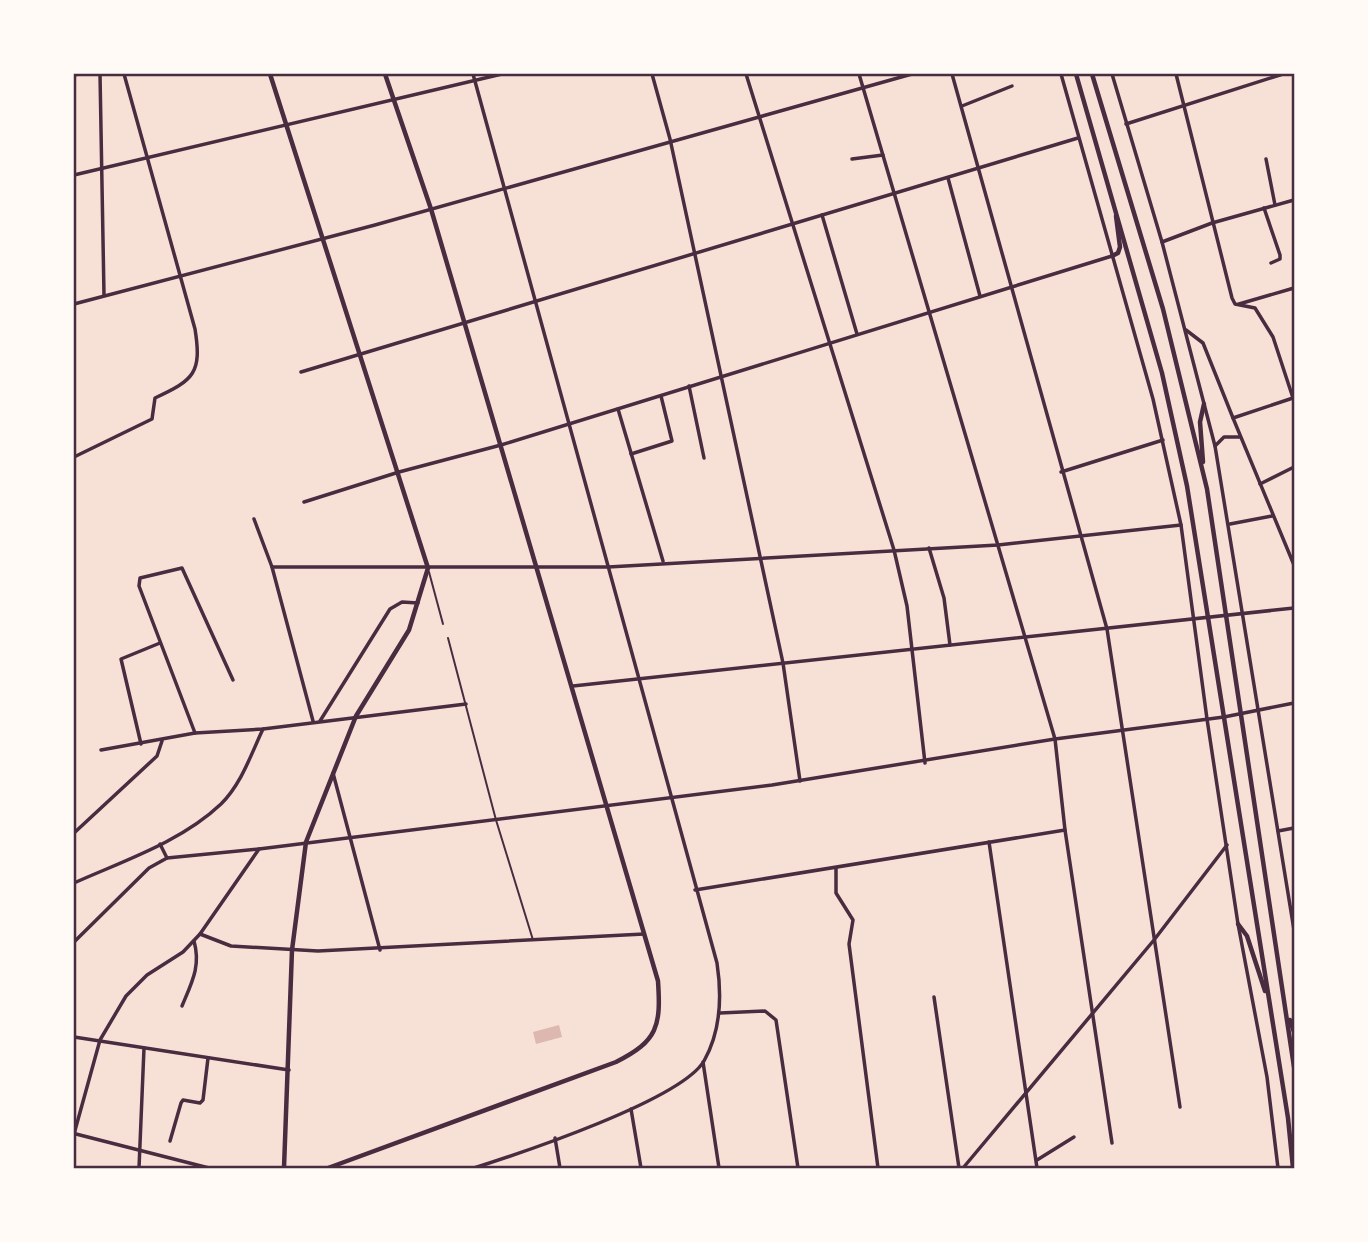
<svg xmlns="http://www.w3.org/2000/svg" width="1368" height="1242" viewBox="0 0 1368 1242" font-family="'Roboto Condensed',sans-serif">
<rect width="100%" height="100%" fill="#f7e1d7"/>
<path fill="#dcb8b0" d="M559 1025 562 1037 536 1044 533 1032Z"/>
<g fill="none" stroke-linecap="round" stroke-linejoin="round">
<g stroke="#4a2c40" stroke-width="2">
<path d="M429 572 443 624"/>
<path d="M448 638 496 820 533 940"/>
</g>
<g stroke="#4a2c40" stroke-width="3.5">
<path d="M100 74 104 295"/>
<path d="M473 74 717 963C722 996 721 1031 704 1061 681 1100 521 1153 474 1168"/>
<path d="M652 74 670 139 783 663 800 781"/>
<path d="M746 74 894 550 907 606 925 763"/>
<path d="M859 74 1055 739 1065 830 1112 1143"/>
<path d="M952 74 1107 629 1180 1107"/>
<path d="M1061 74 1153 399 1181 525 1207 719 1238 924 1267 1077 1278 1168"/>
<path d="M1112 74 1162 242 1215 446 1294 930"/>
<path d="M1176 74 1232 298 1235 304 1255 308 1273 337 1293 398"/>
<path d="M74 75 79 74"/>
<path d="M962 106 1012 86"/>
<path d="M1126 124 1283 74"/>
<path d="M852 159 883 155"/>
<path d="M1266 159 1275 205"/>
<path d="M74 175 502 74"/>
<path d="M948 178 980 296"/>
<path d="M1264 208 1280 255V259L1271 263"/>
<path d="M822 215 857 334"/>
<path d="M1162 242 1212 223 1294 200"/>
<path d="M74 304 375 225 912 74"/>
<path d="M1239 304 1294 288"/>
<path d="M1186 330 1203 343 1233 418"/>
<path d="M301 372 1078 138"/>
<path d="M689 386 704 458"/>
<path d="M1293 398 1233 418 1294 565"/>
<path d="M618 409 663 561"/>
<path d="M1215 446 1224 437H1240"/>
<path d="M631 454 672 441 661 396"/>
<path d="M74 457 152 419 155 398C194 380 202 373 195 329L124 74"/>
<path d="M1061 472 1163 440"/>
<path d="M1260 484 1294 467"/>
<path d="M304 502 399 472 501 445 1112 256"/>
<path d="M254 519 272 567 313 721"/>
<path d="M1230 524 1272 516"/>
<path d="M929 548 944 598 950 645"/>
<path d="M272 567H608L998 545 1181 525"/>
<path d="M573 686 1294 608"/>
<path d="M320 721 390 609 402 602 418 603"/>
<path d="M195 733 139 586 140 578 182 568 233 680"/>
<path d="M141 744 121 659 160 643"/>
<path d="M101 750 195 733 263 729 466 704"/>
<path d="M333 773 380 950"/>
<path d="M1278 831 1294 828"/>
<path d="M74 833 157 756 162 741"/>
<path d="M989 842 1037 1168"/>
<path d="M167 858 259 849"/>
<path d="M836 868V893L853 920 849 944 878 1168"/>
<path d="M74 883C123 861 181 842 221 804 242 783 251 754 263 729"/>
<path d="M695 890 1065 830"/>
<path d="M200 934 231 946 318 951 644 934"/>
<path d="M74 942 149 868 167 858 160 844"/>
<path d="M934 997 959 1168"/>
<path d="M182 1006C192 982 201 966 194 941"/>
<path d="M720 1013 765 1011 776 1020 798 1168"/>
<path d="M74 1037 289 1070"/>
<path d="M703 1062 719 1168"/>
<path d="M631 1109 641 1168"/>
<path d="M74 1134 100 1040 126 996 147 975 183 952 200 934 259 849 772 785 1055 739 1224 717 1294 703"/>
<path d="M76 1134 209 1168"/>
<path d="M555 1138 560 1168"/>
<path d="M170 1141 181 1103 183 1100 200 1103 203 1100 208 1058"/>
<path d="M1037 1160 1074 1137"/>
<path d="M139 1168 144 1048"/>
<path d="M963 1168 1154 940 1227 845"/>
</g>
<g stroke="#4a2c40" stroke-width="4.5">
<path d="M270 74 428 568 409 630 356 716 306 842 292 950 284 1168"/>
<path d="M1076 74 1162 373 1187 486 1288 1118 1293 1168"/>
<path d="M1092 74 1163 309 1207 489 1294 1067"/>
<path d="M1112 256 1118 253 1120 247 1116 216"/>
<path d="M1203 462 1200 422 1204 404"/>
<path d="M1238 924 1247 936 1265 991"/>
<path d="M1290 1020 1294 1032"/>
<path d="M328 1168 616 1062C658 1041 661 1026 658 981L431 209 385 74"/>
</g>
</g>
<rect width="1368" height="1242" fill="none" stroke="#fffaf5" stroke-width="150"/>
<rect x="75" y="75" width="1218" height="1092" fill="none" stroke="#4a2c40" stroke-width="2.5"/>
</svg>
